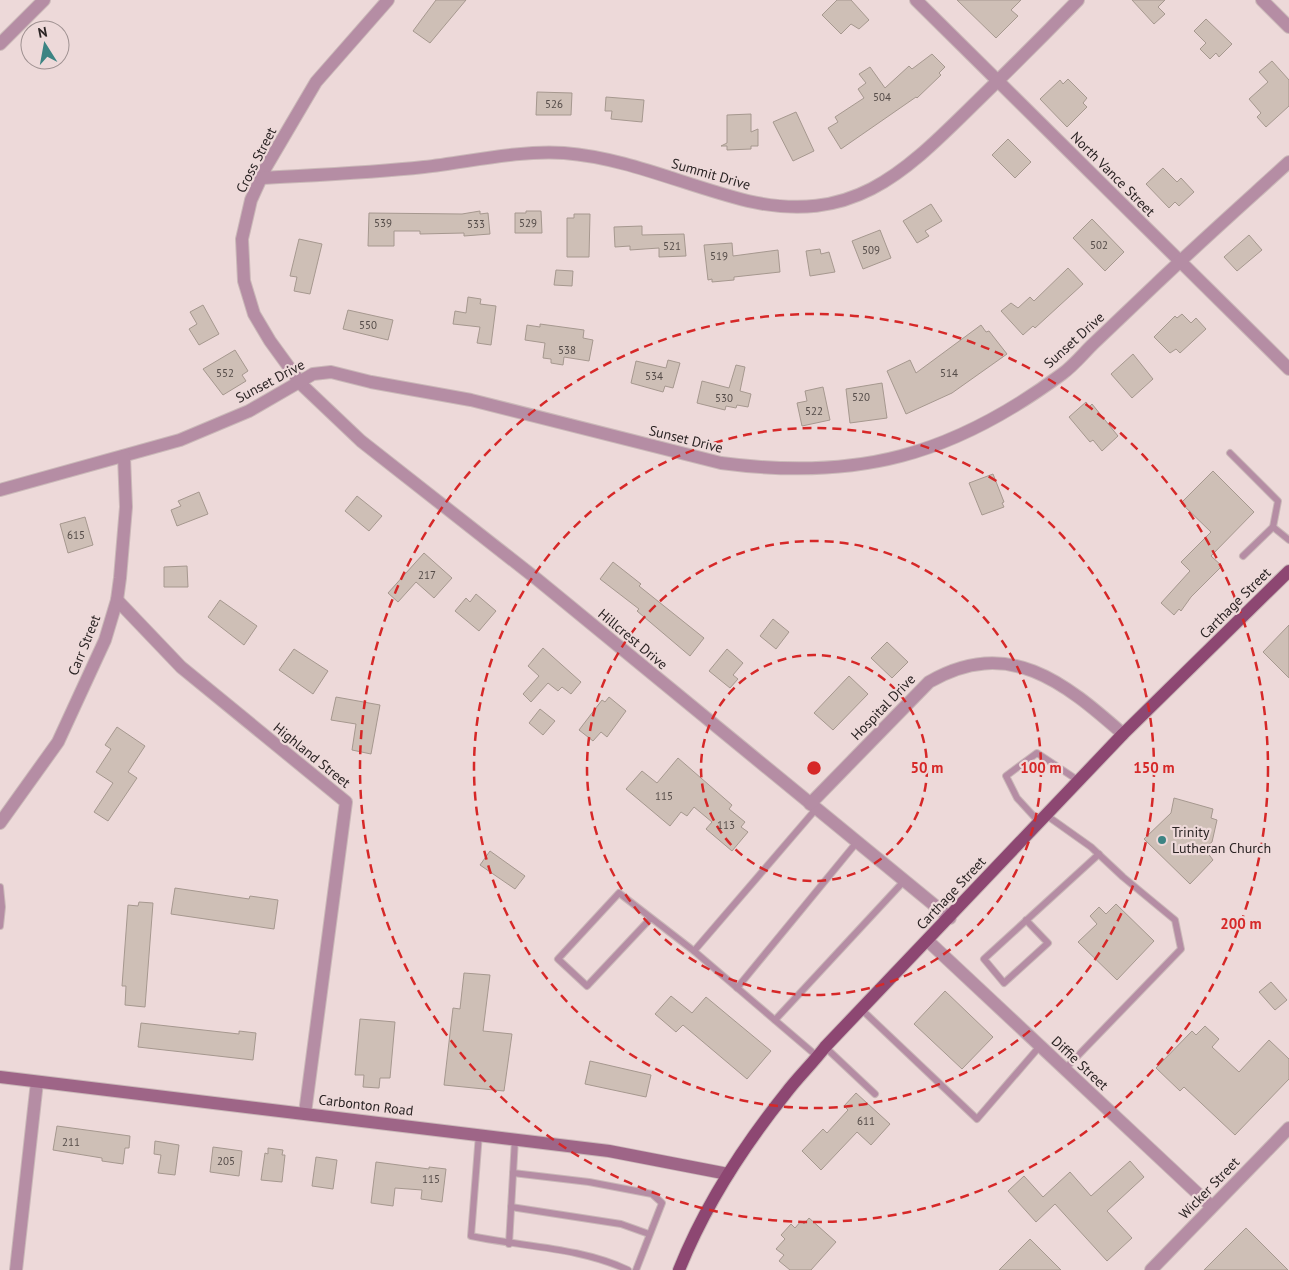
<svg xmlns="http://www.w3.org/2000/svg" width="1289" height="1270" viewBox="0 0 1289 1270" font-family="'PT Sans',sans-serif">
<rect width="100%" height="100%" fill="#edd9d9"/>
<g fill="#cebfb6" stroke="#a6988f">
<path d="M436 0H466L430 43 413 31Z"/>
<path d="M837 0H851L869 20 859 29 851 24 841 34 822 15Z"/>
<path d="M957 0H1021L1011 10 1018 16 996 38Z"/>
<path d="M1132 0H1165L1158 7 1165 14 1154 24Z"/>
<path d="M1206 19 1232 44 1219 57 1216 53 1210 59 1200 49 1206 43 1194 31Z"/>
<path d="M932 54 945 67 939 73 941 75 917 98 916 97 841 149 828 128 838 122 835 117 864 98 858 89 866 83 859 74 870 67 885 88 909 66 912 69Z"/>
<path d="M1272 61 1289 80V106L1266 127 1257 117 1261 113 1249 99 1268 82 1259 72Z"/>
<path d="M1068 79 1087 98 1083 103 1087 107 1067 127 1040 99 1060 80 1063 84Z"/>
<path d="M537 92 572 93 571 115H536Z"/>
<path d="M606 97 644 100 642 122 611 119 612 111H605Z"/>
<path d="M796 112 814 151 793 161 773 122Z"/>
<path d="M751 114V132L758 129V146H751V149L727 150V146H721L727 143V115Z"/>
<path d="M1008 139 1031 162 1015 178 992 155Z"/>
<path d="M1163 168 1177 182 1181 178 1194 192 1179 206 1175 202 1169 208 1146 184Z"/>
<path d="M931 204 942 221 925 231 929 236 917 243 903 221Z"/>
<path d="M480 211V214L488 213 490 234 464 236V233L420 234V231H394V246H368L369 213 462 214Z"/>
<path d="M526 211H541L542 233H515V213H526Z"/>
<path d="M574 214H590L589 257H567V218H574Z"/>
<path d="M1092 219 1124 252 1105 271 1073 238Z"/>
<path d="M642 226V235L684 234 686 256 659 257V248L630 250V246L615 247 614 227Z"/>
<path d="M880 230 891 258 863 269 852 241Z"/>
<path d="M1249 235 1262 250 1237 271 1224 257Z"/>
<path d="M299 239 322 244 310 294 294 291 297 277 290 276Z"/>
<path d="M732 243 733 256 778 250 780 272 734 277V280L712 282V279L708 280 704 245Z"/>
<path d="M820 249 821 254 829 252 835 272 810 276 806 251Z"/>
<path d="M1068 268 1083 284 1035 328 1033 326 1023 335 1001 311 1011 303 1018 308 1030 297 1034 301Z"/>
<path d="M556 270 573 271 572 286 554 285Z"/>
<path d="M468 297 481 299 480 304 496 306 491 345 477 343 480 327 453 324 455 311 466 313Z"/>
<path d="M203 305 219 334 199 345 189 329 197 324 190 312Z"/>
<path d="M348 310 393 320 388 340 343 329Z"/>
<path d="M1182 314 1191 323 1196 318 1206 329 1180 353 1176 349 1170 353 1154 337 1175 316 1177 318Z"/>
<path d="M540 324 584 330 583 338 593 340 589 361 564 357 563 365 551 363V359L543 358 545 343 525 340 527 325 540 327Z"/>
<path d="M981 325 986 332 989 331 1007 354 952 393 906 414 887 371 910 360 916 373Z"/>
<path d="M235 350 248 371 242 375 246 381 223 395 203 369Z"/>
<path d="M1133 354 1153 379 1132 398 1111 374Z"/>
<path d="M668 360 680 363 673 388 665 386 663 392 631 383 636 361 666 368Z"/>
<path d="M736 365 745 367 740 391 751 394 748 407 737 405 736 408 726 406 725 410 697 403 702 381 729 388Z"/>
<path d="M882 383 887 418 850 423 846 389Z"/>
<path d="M823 387 830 420 802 426 797 403 807 401 805 391Z"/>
<path d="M1086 402 1089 407 1092 404 1118 436 1102 451 1093 440 1090 442 1069 417Z"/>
<path d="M1213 471 1254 512 1211 556 1222 566 1191 597 1181 611 1179 609 1174 615 1161 603 1190 571 1181 562 1211 532 1181 503Z"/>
<path d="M993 474 1004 502 1002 503 1004 507 982 515 969 483Z"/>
<path d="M199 492 208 514 177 526 171 510 181 506 178 501Z"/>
<path d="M357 496 382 516 369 531 345 511Z"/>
<path d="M85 517 93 545 68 553 60 524Z"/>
<path d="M424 553 452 578 434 598 416 582 398 602 388 593Z"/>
<path d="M613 562 641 584 639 586 704 638 690 656 637 611 639 609 600 579Z"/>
<path d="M187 566 188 587H164V567Z"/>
<path d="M476 594 496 611 479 631 455 611 466 598 470 602Z"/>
<path d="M220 600 257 626 244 645 208 617Z"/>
<path d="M773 619 789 632 776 649 760 636Z"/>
<path d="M1289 625V678L1263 652Z"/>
<path d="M887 642 908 662 892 678 871 658Z"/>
<path d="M543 648 581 682 571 694 562 687 558 691 548 683 531 702 523 694 539 676 528 666Z"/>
<path d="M294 649 328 671 313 694 279 670Z"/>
<path d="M727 649 743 663 733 675 738 679 730 688 709 671Z"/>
<path d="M849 676 868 694 833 730 814 713Z"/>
<path d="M336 697 380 705 371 754 352 750 356 724 331 720Z"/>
<path d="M609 697 626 711 607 737 601 732 593 741 579 730 602 700 605 702Z"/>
<path d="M540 709 555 721 543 735 529 723Z"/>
<path d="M117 727 145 746 128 772 137 778 108 821 94 812 113 783 96 772 111 749 105 745Z"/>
<path d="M678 758 732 805 729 809 745 822 741 827 748 832 732 851 706 829 712 822 694 807 687 816 681 812 670 826 626 789 642 771 657 783Z"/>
<path d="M1174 798 1213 809 1211 818 1217 820 1212 842 1204 848 1213 860 1190 884 1144 839 1171 813Z"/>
<path d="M490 851 525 876 515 889 480 865Z"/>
<path d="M175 888 249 899 250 896 278 900 274 929 171 914Z"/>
<path d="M139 902 153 903 145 1007 125 1005 126 986H122L128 905 138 906Z"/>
<path d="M1116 904 1154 941 1117 980 1078 942 1097 924 1090 916 1099 907 1106 914Z"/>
<path d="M464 973 490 975 483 1031 512 1034 504 1091 444 1085 453 1008 460 1009Z"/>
<path d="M1271 982 1287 1000 1275 1010 1259 992Z"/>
<path d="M945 991 993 1037 962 1069 914 1024Z"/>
<path d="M671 996 692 1013 706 997 771 1051 747 1079 683 1025 676 1032 655 1014Z"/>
<path d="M360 1019 395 1022 390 1078H380L379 1088 363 1087 364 1075H355Z"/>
<path d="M141 1023 239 1034V1031L256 1033 253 1060 138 1047Z"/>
<path d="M1205 1026 1219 1039 1212 1047 1239 1072 1269 1040 1289 1059V1079L1235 1135 1184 1087 1180 1091 1156 1068 1192 1031 1196 1035Z"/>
<path d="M590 1061 651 1075 646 1097 585 1084Z"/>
<path d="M856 1093 890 1124 871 1145 857 1132 821 1170 802 1151 823 1129 827 1133 848 1110 844 1106Z"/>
<path d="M57 1126 130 1136 129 1148H125L123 1164 102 1161V1158L53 1150Z"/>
<path d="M155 1141 179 1145 175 1175 158 1173 161 1155 154 1154Z"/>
<path d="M213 1147 242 1151 239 1176 210 1172Z"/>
<path d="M268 1148 283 1150 282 1155H285L282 1182 261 1180 265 1153 268 1154Z"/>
<path d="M316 1157 337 1160 333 1189 312 1186Z"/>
<path d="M1130 1161 1144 1177 1107 1211 1132 1238 1107 1261 1055 1204 1036 1222 1008 1191 1024 1176 1043 1197 1070 1172 1091 1196Z"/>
<path d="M376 1162 429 1169V1167L446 1169 442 1202 421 1199 422 1190 395 1188 393 1206 371 1203Z"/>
<path d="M809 1218 836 1242 811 1270H790L779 1261 784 1255 776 1249 785 1239 781 1235 791 1224 795 1228 801 1221 804 1224Z"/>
<path d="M1246 1228 1288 1270H1204Z"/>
<path d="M1030 1239 1061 1270H999Z"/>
</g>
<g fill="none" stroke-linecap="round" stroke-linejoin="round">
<g stroke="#cab8b8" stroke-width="8">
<g id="lane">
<path d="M1230 453 1278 501 1273 527 1289 540"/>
<path d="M1243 556 1273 527"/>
<path d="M816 809 694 951 818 1057"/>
<path d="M1046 815 1091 847 1123 877 1175 920 1181 949 1065 1069"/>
<path d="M1039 822 1017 798 1006 776 1037 753 1079 781"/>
<path d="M0 887 2 907 0 926"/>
<path d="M651 918 587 986 558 959 619 893 694 951"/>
<path d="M1026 920 1048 943 1004 983 984 959 1099 854"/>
<path d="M737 988 857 842"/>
<path d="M861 1009 977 1119 1040 1046"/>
<path d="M775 1020 904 881"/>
<path d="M825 1047 875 1094"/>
<path d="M479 1134 471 1236C523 1247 579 1247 628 1270"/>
<path d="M513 1173 589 1182 652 1194 662 1203 636 1270"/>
<path d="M511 1207 621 1224 649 1234"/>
<path d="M509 1244 515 1139"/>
</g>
</g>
<g stroke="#cab8b8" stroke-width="14">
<g id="street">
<path d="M388 0 316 82 266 167 251 200 242 239 244 281 254 314 270 341 302 385 361 441 538 580 950 918"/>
<path d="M916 0 1289 369"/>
<path d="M1262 0 1289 27"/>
<path d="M0 44 44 0"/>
<path d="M261 178C315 175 370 173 424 167 469 162 518 150 564 153 628 158 686 186 748 201 851 224 901 176 969 109 1006 73 1042 37 1078 0"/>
<path d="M0 490 180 440 249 411 313 374 331 372 371 382 471 400 721 463C857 481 951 456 1062 374 1073 366 1082 355 1092 345 1113 325 1134 305 1155 285 1199 243 1244 203 1289 162"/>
<path d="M117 600 181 667 346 802 305 1113"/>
<path d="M810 804 929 682C1008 636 1064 682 1123 734"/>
<path d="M0 823 58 742 105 640 117 600 120 578 126 507 124 456"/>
<path d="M928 941 1211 1206"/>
<path d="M16 1270 37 1082"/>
<path d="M1151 1270 1289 1128"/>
</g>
</g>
<g stroke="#cab8b8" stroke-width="14">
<path id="secondary" d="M0 1077 609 1151 728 1174"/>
</g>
<g stroke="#cab8b8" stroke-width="14">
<path id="primary" d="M679 1270C705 1205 742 1148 786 1093 798 1077 813 1063 825 1047L1123 734 1289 571"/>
</g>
<use href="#lane" stroke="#b58da4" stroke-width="6"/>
<use href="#street" stroke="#b58da4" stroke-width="12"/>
<use href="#secondary" stroke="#9e6587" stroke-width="12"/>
<use href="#primary" stroke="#8d4772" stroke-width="12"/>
</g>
<g fill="none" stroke="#d62828" stroke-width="2.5" stroke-dasharray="9 6">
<circle cx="814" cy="768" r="113"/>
<circle cx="814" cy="768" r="227"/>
<circle cx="814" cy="768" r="340"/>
<circle cx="814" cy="768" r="454"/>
</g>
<circle fill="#3c8483" stroke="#edd9d9" stroke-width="2" cx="1162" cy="840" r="5"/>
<g text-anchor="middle" stroke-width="4.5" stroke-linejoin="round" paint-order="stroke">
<g font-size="11" fill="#544b48">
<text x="882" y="101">504</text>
<text x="554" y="108">526</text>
<text x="383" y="227">539</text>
<text x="528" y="227">529</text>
<text x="476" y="228">533</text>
<text x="1099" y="249">502</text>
<text x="672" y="250">521</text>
<text x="871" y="254">509</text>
<text x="719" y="260">519</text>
<text x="368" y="329">550</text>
<text x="567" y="354">538</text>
<text x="225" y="377">552</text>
<text x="949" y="377">514</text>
<text x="654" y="380">534</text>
<text x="861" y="401">520</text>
<text x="724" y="402">530</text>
<text x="814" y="415">522</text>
<text x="76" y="539">615</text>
<text x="427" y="579">217</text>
<text x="664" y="800">115</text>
<text x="726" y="829">113</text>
<text x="866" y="1125">611</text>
<text x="71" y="1146">211</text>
<text x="226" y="1165">205</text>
<text x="431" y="1183">115</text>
</g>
<g font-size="14" fill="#2b2424" stroke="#edd9d9">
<text transform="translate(256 160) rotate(-63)" y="5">Cross Street</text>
<text transform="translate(711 174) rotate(16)" y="5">Summit Drive</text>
<text transform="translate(1113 174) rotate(45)" y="5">North Vance Street</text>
<text transform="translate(1074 340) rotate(-42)" y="5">Sunset Drive</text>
<text transform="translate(270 381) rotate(-28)" y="5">Sunset Drive</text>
<text transform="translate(686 439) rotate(14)" y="5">Sunset Drive</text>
<text transform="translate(1235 603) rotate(-45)" y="5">Carthage Street</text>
<text transform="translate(633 639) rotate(40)" y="5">Hillcrest Drive</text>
<text transform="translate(84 645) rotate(-68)" y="5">Carr Street</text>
<text transform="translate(883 707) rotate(-46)" y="5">Hospital Drive</text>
<text transform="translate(312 755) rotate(39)" y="5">Highland Street</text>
<text transform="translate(951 893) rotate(-47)" y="5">Carthage Street</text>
<text transform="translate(1080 1063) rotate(43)" y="5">Diffie Street</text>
<text transform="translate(366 1105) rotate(7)" y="5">Carbonton Road</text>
<text transform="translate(1209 1188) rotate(-46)" y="5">Wicker Street</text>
</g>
<g font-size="14" fill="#2b2424" stroke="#edd9d9" text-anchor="start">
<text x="1172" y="837">Trinity<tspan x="1172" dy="16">Lutheran Church</tspan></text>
</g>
</g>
<circle cx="814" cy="768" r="8" fill="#d62828" stroke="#edd9d9" stroke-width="2.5"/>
<g font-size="15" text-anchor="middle" font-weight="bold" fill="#d62828" stroke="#edd9d9" stroke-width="4.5" stroke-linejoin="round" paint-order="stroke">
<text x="927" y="773">50 m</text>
<text x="1041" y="773">100 m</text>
<text x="1154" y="773">150 m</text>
<text x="1241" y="929">200 m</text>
</g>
<g transform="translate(45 45) rotate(349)"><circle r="24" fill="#edd9d9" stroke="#9f9191"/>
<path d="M0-4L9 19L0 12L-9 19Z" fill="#3c8483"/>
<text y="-8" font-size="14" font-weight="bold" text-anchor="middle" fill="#2b2424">N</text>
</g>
</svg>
